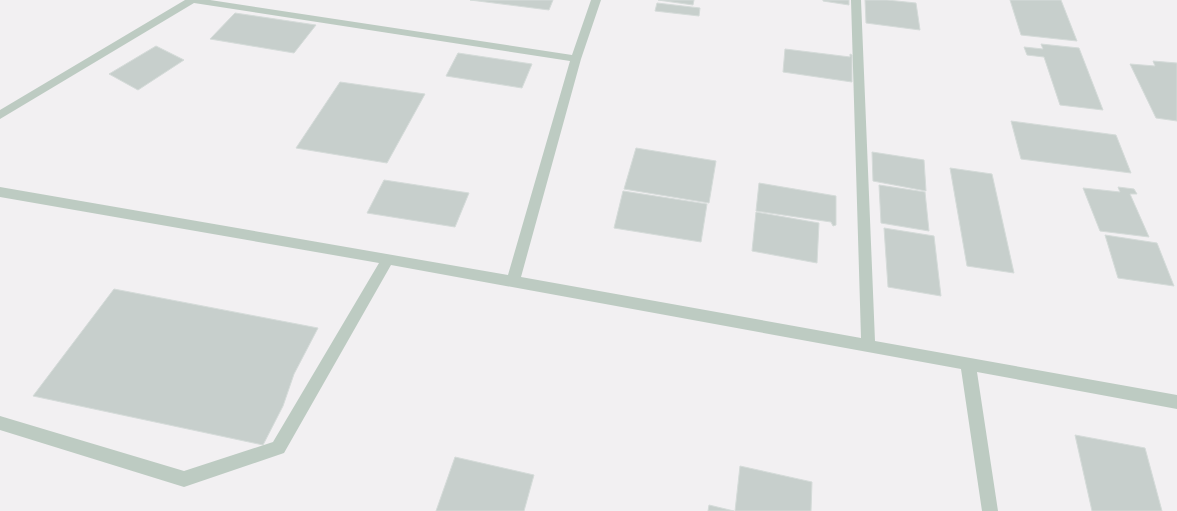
<svg xmlns="http://www.w3.org/2000/svg" width="1177" height="511" viewBox="0 0 1177 511" font-family="'Golos Text',sans-serif">
<rect width="100%" height="100%" fill="#f2f0f2"/>
<g fill="#c7cfcc" stroke="#d5dbd9">
<path d="M470 0H553L549 10Z"/>
<path d="M658 0H694L693 5Z"/>
<path d="M823 0H849V5L823 1Z"/>
<path d="M865 0H887L916 3 920 30 866 23Z"/>
<path d="M1010 0H1061L1077 41 1021 35Z"/>
<path d="M657 3 700 8 699 16 655 11Z"/>
<path d="M235 13 316 25 294 53 210 39Z"/>
<path d="M1041 44 1079 48 1103 110 1060 105 1044 57 1027 55 1024 47 1043 49Z"/>
<path d="M156 46 184 60 138 90 109 74Z"/>
<path d="M785 49 850 57V54L852 55V82L783 72Z"/>
<path d="M458 53 532 64 522 88 446 76Z"/>
<path d="M1153 61 1177 63V121L1156 118 1130 64 1155 66Z"/>
<path d="M340 82 425 94 387 163 296 148Z"/>
<path d="M1011 121 1116 135 1131 173 1021 159Z"/>
<path d="M636 148 716 161 709 203 624 189Z"/>
<path d="M872 152 924 160 926 191 873 181Z"/>
<path d="M950 168 992 174 1014 273 967 266Z"/>
<path d="M384 180 469 193 455 227 367 213Z"/>
<path d="M759 183 836 196V225L833 226 831 222 756 211Z"/>
<path d="M879 185 925 192 929 231 881 223Z"/>
<path d="M1118 187 1134 189 1137 194H1130L1149 237 1100 231 1083 188 1120 192Z"/>
<path d="M623 191 707 204 701 242 614 228Z"/>
<path d="M756 212 819 223 817 263 752 251Z"/>
<path d="M884 228 934 236 941 296 888 287Z"/>
<path d="M1105 235 1157 243 1174 286 1118 278Z"/>
<path d="M114 289 318 328 294 374 283 406 263 445 33 396Z"/>
<path d="M1075 435 1145 448 1162 511H1092Z"/>
<path d="M455 457 534 475 524 511H436Z"/>
<path d="M740 466 812 482 811 511H735Z"/>
<path d="M709 505 734 511H708Z"/>
</g>
<g fill="none" stroke-linecap="round" stroke-linejoin="round">
<path fill="#bdcbc2" fill-rule="evenodd" d="M185 0H210L572 55 591 0H601L581 59 521 277 861 338 851 0H861L875 341 1177 395V409L977 372 998 511H982L961 369 391 265 284 453 184 487 0 430V416L184 471 273 442 379 263 0 197V187L508 275 570 61 194 3 0 119V110Z"/>
</g>
</svg>
